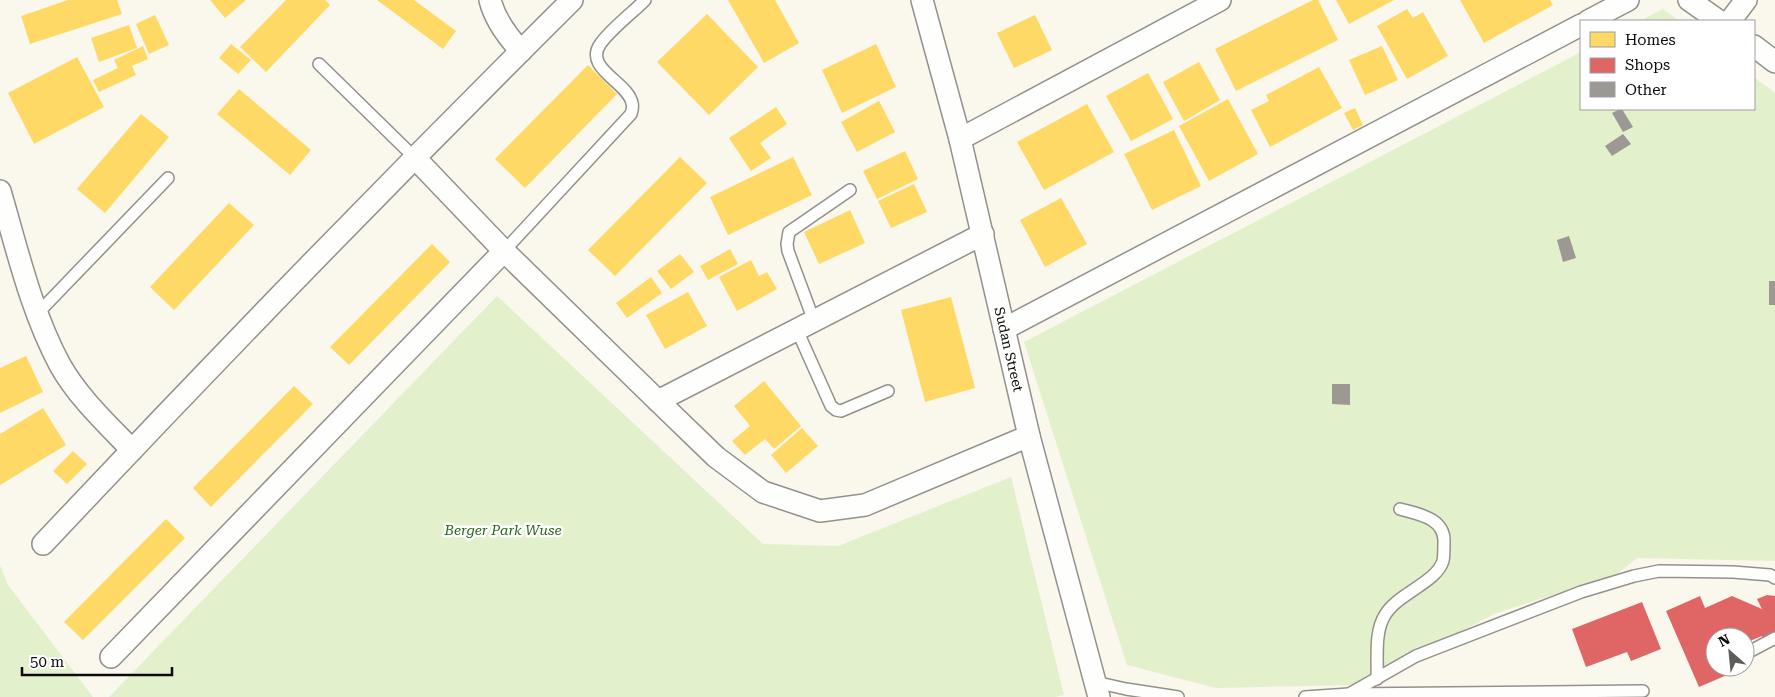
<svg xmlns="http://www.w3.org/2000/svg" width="1775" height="697" viewBox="0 0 1775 697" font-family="'Roboto Serif',serif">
<rect width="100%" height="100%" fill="#faf7ed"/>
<g fill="#e2f1cb">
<path d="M1663 9 1679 21H1640Z"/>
<path d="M1581 52V109H1754V77L1775 93V561L1637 558 1617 574 1494 614 1359 685 1216 688 1127 665 1024 342Z"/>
<path d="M497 296 763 544 838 546 1011 477 1064 695 1055 697H109Z"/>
<path d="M0 565 8 585 93 697H0Z"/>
</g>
<g fill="#ffd966">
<path d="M68 0H117L122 14 30 44 21 16Z"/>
<path d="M210 0H246L225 18Z"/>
<path d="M286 0H325L330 5 266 72 240 47Z"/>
<path d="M377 0H414L456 31 443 49Z"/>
<path d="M728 0H775L799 43 764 63Z"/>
<path d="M1313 0H1318L1338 40 1236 91 1215 49Z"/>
<path d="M1336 0H1394L1349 24Z"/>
<path d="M1460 0H1550L1553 5 1484 43Z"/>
<path d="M1407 9 1413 18 1423 12 1448 56 1407 79 1377 26Z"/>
<path d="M707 14 758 67 709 115 657 62Z"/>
<path d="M155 15 169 45 149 54 136 24Z"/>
<path d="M1035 15 1052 50 1014 68 997 33Z"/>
<path d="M129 25 137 48 99 62 91 38Z"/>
<path d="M231 44 251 60 238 74 219 58Z"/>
<path d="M876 44 896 87 842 113 822 70Z"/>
<path d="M143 46 148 59 132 66 136 75 99 92 93 80 118 68 114 60Z"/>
<path d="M1382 46 1398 80 1365 95 1349 60Z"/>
<path d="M77 57 104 107 34 144 8 93Z"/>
<path d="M1199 62 1220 100 1184 121 1163 82Z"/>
<path d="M588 65 617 94 525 188 495 159Z"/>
<path d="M1319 67 1342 108 1270 147 1251 110 1269 101 1266 95Z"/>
<path d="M1148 73 1173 119 1131 141 1106 96Z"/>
<path d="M239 89 311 150 290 175 217 114Z"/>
<path d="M1228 99 1258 154 1209 181 1179 126Z"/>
<path d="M879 101 895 132 857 152 841 122Z"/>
<path d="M1087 104 1114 152 1044 190 1017 142Z"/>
<path d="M776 107 787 124 760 143 771 158 751 171 729 138Z"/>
<path d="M1355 108 1363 125 1353 130 1344 113Z"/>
<path d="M141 114 169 137 105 213 77 189Z"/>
<path d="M1174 130 1201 186 1152 210 1124 154Z"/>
<path d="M905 151 918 179 877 199 863 171Z"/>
<path d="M680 157 707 183 615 276 588 250Z"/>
<path d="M793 157 812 195 728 235 710 197Z"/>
<path d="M914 184 927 212 891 228 878 201Z"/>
<path d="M1061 198 1087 244 1045 267 1020 220Z"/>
<path d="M229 203 254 225 174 310 150 287Z"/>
<path d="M850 210 865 243 819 264 804 232Z"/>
<path d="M432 244 450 262 349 365 330 347Z"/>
<path d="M730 249 738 264 708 280 700 266Z"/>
<path d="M680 254 694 272 671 289 657 271Z"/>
<path d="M751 260 759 276 767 272 777 289 737 311 719 277Z"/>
<path d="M651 277 662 293 627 318 616 303Z"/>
<path d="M688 292 707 326 665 349 646 315Z"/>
<path d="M951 297 975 388 925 402 901 310Z"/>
<path d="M26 356 43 392 0 413V368Z"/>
<path d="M764 381 801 426 774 449 765 439 745 455 732 441 750 426 734 406Z"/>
<path d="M294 386 313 404 211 507 193 488Z"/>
<path d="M43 408 66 445 0 485V434Z"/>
<path d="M802 428 818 446 786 473 771 455Z"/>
<path d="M73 451 87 464 67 484 53 471Z"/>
<path d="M166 519 185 538 83 640 64 622Z"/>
</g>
<g fill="#e06666">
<path d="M1767 595 1775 596V635L1764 640 1762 636 1745 643V637H1715V667H1724L1727 675 1699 687 1666 611 1700 596 1705 608 1732 596 1762 609 1757 599Z"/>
<path d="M1642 602 1661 649 1631 661 1627 652 1586 667 1572 629Z"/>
</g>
<g fill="#9c9994">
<path d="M1620 109H1622L1633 127 1623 132 1612 113Z"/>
<path d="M1623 134 1631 144 1612 156 1605 146Z"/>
<path d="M1569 236 1576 258 1563 262 1557 240Z"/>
<rect x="1769" y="281" width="6" height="24"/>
<path d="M1332 384H1350V405L1332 404Z"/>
</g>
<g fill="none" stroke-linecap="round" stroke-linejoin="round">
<g stroke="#92918c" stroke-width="14">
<g id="service">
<path d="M319 64 415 158"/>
<path d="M504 251 631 114C632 111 633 106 632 103 628 82 582 68 601 43 612 28 631 14 645 0"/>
<path d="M37 314 168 178"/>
<path d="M814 321 788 251 787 244 789 232 850 190"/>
<path d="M797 330 831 406 836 410 841 411 888 391"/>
<path d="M1745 654 1775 638"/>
<path d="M1377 679C1378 659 1374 632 1385 615 1398 593 1436 583 1443 561 1444 556 1444 548 1444 542 1445 518 1418 514 1400 509"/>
<path d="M1095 682 1126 689 1178 697"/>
<path d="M1349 694 1416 656 1581 592 1634 576 1659 571 1733 572 1770 575 1775 578"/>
<path d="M1305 697 1349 694 1643 691"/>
</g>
</g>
<g stroke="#92918c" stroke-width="24">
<g id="minor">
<path d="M490 0C495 20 507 36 521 51"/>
<path id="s1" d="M922 0 960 139 1029 436 1099 697"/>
<path d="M1689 0 1719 21"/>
<path d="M1588 21 1628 0"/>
<path d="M1730 21 1746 0"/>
<path d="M1754 46 1775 62"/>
<path d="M960 139 1220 0"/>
<path d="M415 158 504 251 658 401 716 457 763 492 820 511 865 505 1029 436"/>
<path d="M0 191C17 249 31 311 60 365 78 397 106 423 132 450"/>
<path d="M1004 329 1581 25"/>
<path d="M658 401 983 234"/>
<path d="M43 544C216 360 393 178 572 0"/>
<path d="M111 657 504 251"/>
</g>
</g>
<use href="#service" stroke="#fefefc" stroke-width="11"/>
<use href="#minor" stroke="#fefefc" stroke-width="21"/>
</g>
<g text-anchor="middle" stroke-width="5" stroke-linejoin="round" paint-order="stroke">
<g font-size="14" fill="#0a0a0a" stroke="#fff">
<text dy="5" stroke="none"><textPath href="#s1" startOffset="360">Sudan Street</textPath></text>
</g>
<g font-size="14" font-style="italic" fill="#286517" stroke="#fff">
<text x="503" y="535">Berger Park Wuse</text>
</g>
</g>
<rect x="1580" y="20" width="175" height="90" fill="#ffffff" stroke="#9d9d9d"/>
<rect x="1590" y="32" width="25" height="15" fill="#ffd966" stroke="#9d9d9d"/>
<text x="1625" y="45" font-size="15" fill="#0a0a0a">Homes</text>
<rect x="1590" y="58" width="25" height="15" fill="#e06666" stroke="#9d9d9d"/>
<text x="1625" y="70" font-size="15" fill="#0a0a0a">Shops</text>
<rect x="1590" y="82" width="25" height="15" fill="#9c9994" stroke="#9d9d9d"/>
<text x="1625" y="95" font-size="15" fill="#0a0a0a">Other</text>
<g transform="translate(1730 652) rotate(333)"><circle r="24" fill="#ffffff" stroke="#9d9d9d"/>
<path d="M0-4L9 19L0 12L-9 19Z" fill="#5e5d59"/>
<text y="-8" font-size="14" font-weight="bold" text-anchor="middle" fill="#0a0a0a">N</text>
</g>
<path d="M22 667v8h150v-8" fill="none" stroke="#0a0a0a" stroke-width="2.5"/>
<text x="30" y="667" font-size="15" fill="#0a0a0a" stroke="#ffffff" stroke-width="4" paint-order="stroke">50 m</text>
</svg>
